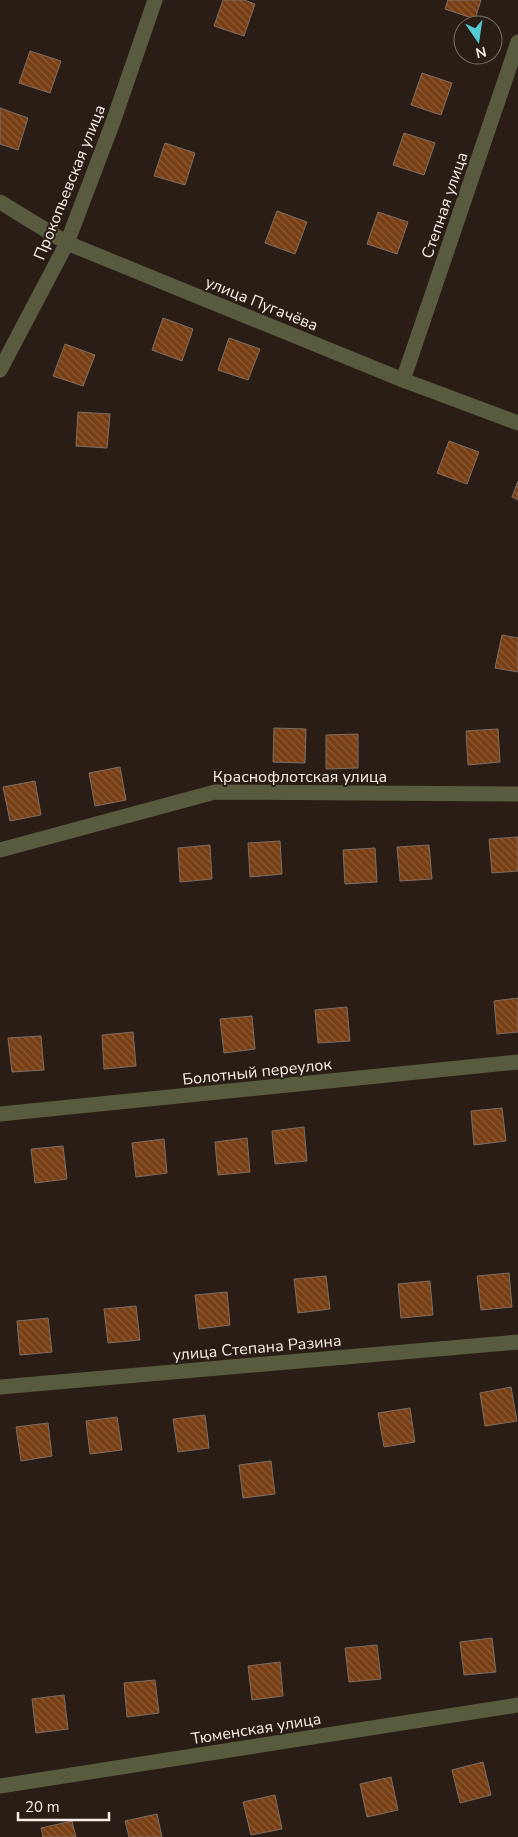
<svg xmlns="http://www.w3.org/2000/svg" width="518" height="1837" viewBox="0 0 518 1837" font-family="'Nunito Sans',sans-serif">
<defs>
<pattern id="building-back-hatch" width="6" height="6" patternUnits="userSpaceOnUse" patternTransform="scale(1.25)"><rect width="6" height="6" fill="#783f14"/><path d="M-1 5l2 2M0 0l6 6M5-1l2 2" fill="none" stroke="#8c5b36"/></pattern>
</defs>
<rect width="100%" height="100%" fill="#2a1d15"/>
<g fill="url(#building-back-hatch)" stroke="#7e6e64">
<path d="M223 0H244L255 4 244 36 214 26Z"/>
<path d="M448 0H481L475 19 445 9Z"/>
<path d="M30 51 61 61 50 93 19 83Z"/>
<path d="M422 73 452 83 441 115 411 105Z"/>
<path d="M0 108 28 118 18 150 0 144Z"/>
<path d="M404 133 435 143 424 175 393 165Z"/>
<path d="M165 143 195 153 185 185 154 176Z"/>
<path d="M277 211 307 222 295 254 265 243Z"/>
<path d="M378 212 408 222 397 254 367 244Z"/>
<path d="M163 318 193 329 182 361 152 350Z"/>
<path d="M229 338 260 349 248 380 218 370Z"/>
<path d="M65 344 95 355 83 386 53 376Z"/>
<path d="M78 412 110 414 107 448 76 446Z"/>
<path d="M449 441 479 452 467 484 437 473Z"/>
<path d="M518 481V500L512 497Z"/>
<path d="M502 635 518 638V672L495 668Z"/>
<path d="M274 728 306 729 305 763 273 762Z"/>
<path d="M498 729 500 762 468 765 466 731Z"/>
<path d="M358 734V768L326 769V735Z"/>
<path d="M120 767 126 800 95 806 89 773Z"/>
<path d="M35 781 41 815 10 821 3 787Z"/>
<path d="M518 837V871L492 873 489 839Z"/>
<path d="M280 841 282 874 250 877 248 843Z"/>
<path d="M210 845 212 879 180 882 178 848Z"/>
<path d="M429 845 432 879 400 881 397 847Z"/>
<path d="M375 848 377 882 345 884 343 850Z"/>
<path d="M518 998V1032L497 1034 494 1001Z"/>
<path d="M347 1007 350 1041 318 1043 315 1010Z"/>
<path d="M252 1016 255 1049 224 1053 220 1019Z"/>
<path d="M133 1032 136 1066 104 1069 102 1035Z"/>
<path d="M41 1036 44 1070 12 1072 8 1038Z"/>
<path d="M502 1108 506 1141 474 1145 471 1111Z"/>
<path d="M304 1127 307 1161 275 1164 272 1131Z"/>
<path d="M247 1138 250 1172 218 1175 215 1142Z"/>
<path d="M164 1139 167 1173 136 1177 132 1143Z"/>
<path d="M63 1146 67 1179 35 1183 31 1149Z"/>
<path d="M509 1273 512 1307 481 1310 477 1276Z"/>
<path d="M326 1276 330 1309 298 1313 294 1279Z"/>
<path d="M430 1281 433 1315 401 1318 398 1284Z"/>
<path d="M227 1292 230 1325 199 1329 195 1295Z"/>
<path d="M136 1306 140 1340 108 1343 104 1309Z"/>
<path d="M48 1318 52 1352 20 1355 17 1321Z"/>
<path d="M511 1387 517 1421 485 1426 480 1393Z"/>
<path d="M410 1408 415 1442 384 1447 378 1413Z"/>
<path d="M205 1415 209 1448 178 1452 173 1419Z"/>
<path d="M117 1417 122 1450 90 1454 86 1421Z"/>
<path d="M48 1423 52 1456 21 1461 16 1427Z"/>
<path d="M271 1461 275 1494 243 1498 239 1465Z"/>
<path d="M492 1638 496 1672 464 1675 460 1642Z"/>
<path d="M377 1645 381 1679 349 1682 345 1648Z"/>
<path d="M280 1662 283 1696 252 1700 248 1666Z"/>
<path d="M155 1680 159 1713 127 1717 124 1683Z"/>
<path d="M64 1695 68 1729 36 1733 32 1699Z"/>
<path d="M483 1762 491 1795 460 1803 452 1770Z"/>
<path d="M391 1777 398 1810 367 1817 360 1784Z"/>
<path d="M275 1795 282 1829 251 1835 243 1802Z"/>
<path d="M157 1814 162 1837H129L125 1821Z"/>
<path d="M72 1821 76 1837H43L41 1828Z"/>
</g>
<g fill="none" stroke-linecap="round" stroke-linejoin="round">
<g stroke="#595b3f" stroke-width="15">
<path d="M0 202 67 243 403 380 518 423"/>
<path d="M0 370 67 243 113 122 155 0"/>
<path d="M403 380 518 42"/>
<path d="M0 850 215 792 518 794"/>
<path d="M0 1114 518 1062"/>
<path d="M0 1387 518 1342"/>
<path d="M0 1786 518 1705"/>
</g>
</g>
<g text-anchor="middle" stroke-width="4" stroke-linejoin="round" paint-order="stroke">
<g font-size="16" fill="#f8efea" stroke="#2a1d15">
<text transform="translate(69 182) rotate(-68)" y="6">Прокопьевская улица</text>
<text transform="translate(444 205) rotate(-71)" y="6">Степная улица</text>
<text transform="translate(262 303) rotate(22)" y="6">улица Пугачёва</text>
<text x="300" y="782">Краснофлотская улица</text>
<text transform="translate(257 1071) rotate(-6)" y="6">Болотный переулок</text>
<text transform="translate(257 1347) rotate(-5)" y="6">улица Степана Разина</text>
<text transform="translate(256 1728) rotate(-9)" y="6">Тюменская улица</text>
</g>
</g>
<g transform="translate(478 40) rotate(167)"><circle r="24" fill="#2a1d15" stroke="#7c716a"/>
<path d="M0-4L9 19L0 12L-9 19Z" fill="#51ccd4"/>
<text y="-8" font-size="14" font-weight="bold" text-anchor="middle" fill="#f8efea">N</text>
</g>
<path d="M18 1812v8h91v-8" fill="none" stroke="#f8efea" stroke-width="2.5"/>
<text x="25" y="1812" font-size="15" fill="#f8efea" stroke="#2a1d15" stroke-width="4" paint-order="stroke">20 m</text>
</svg>
